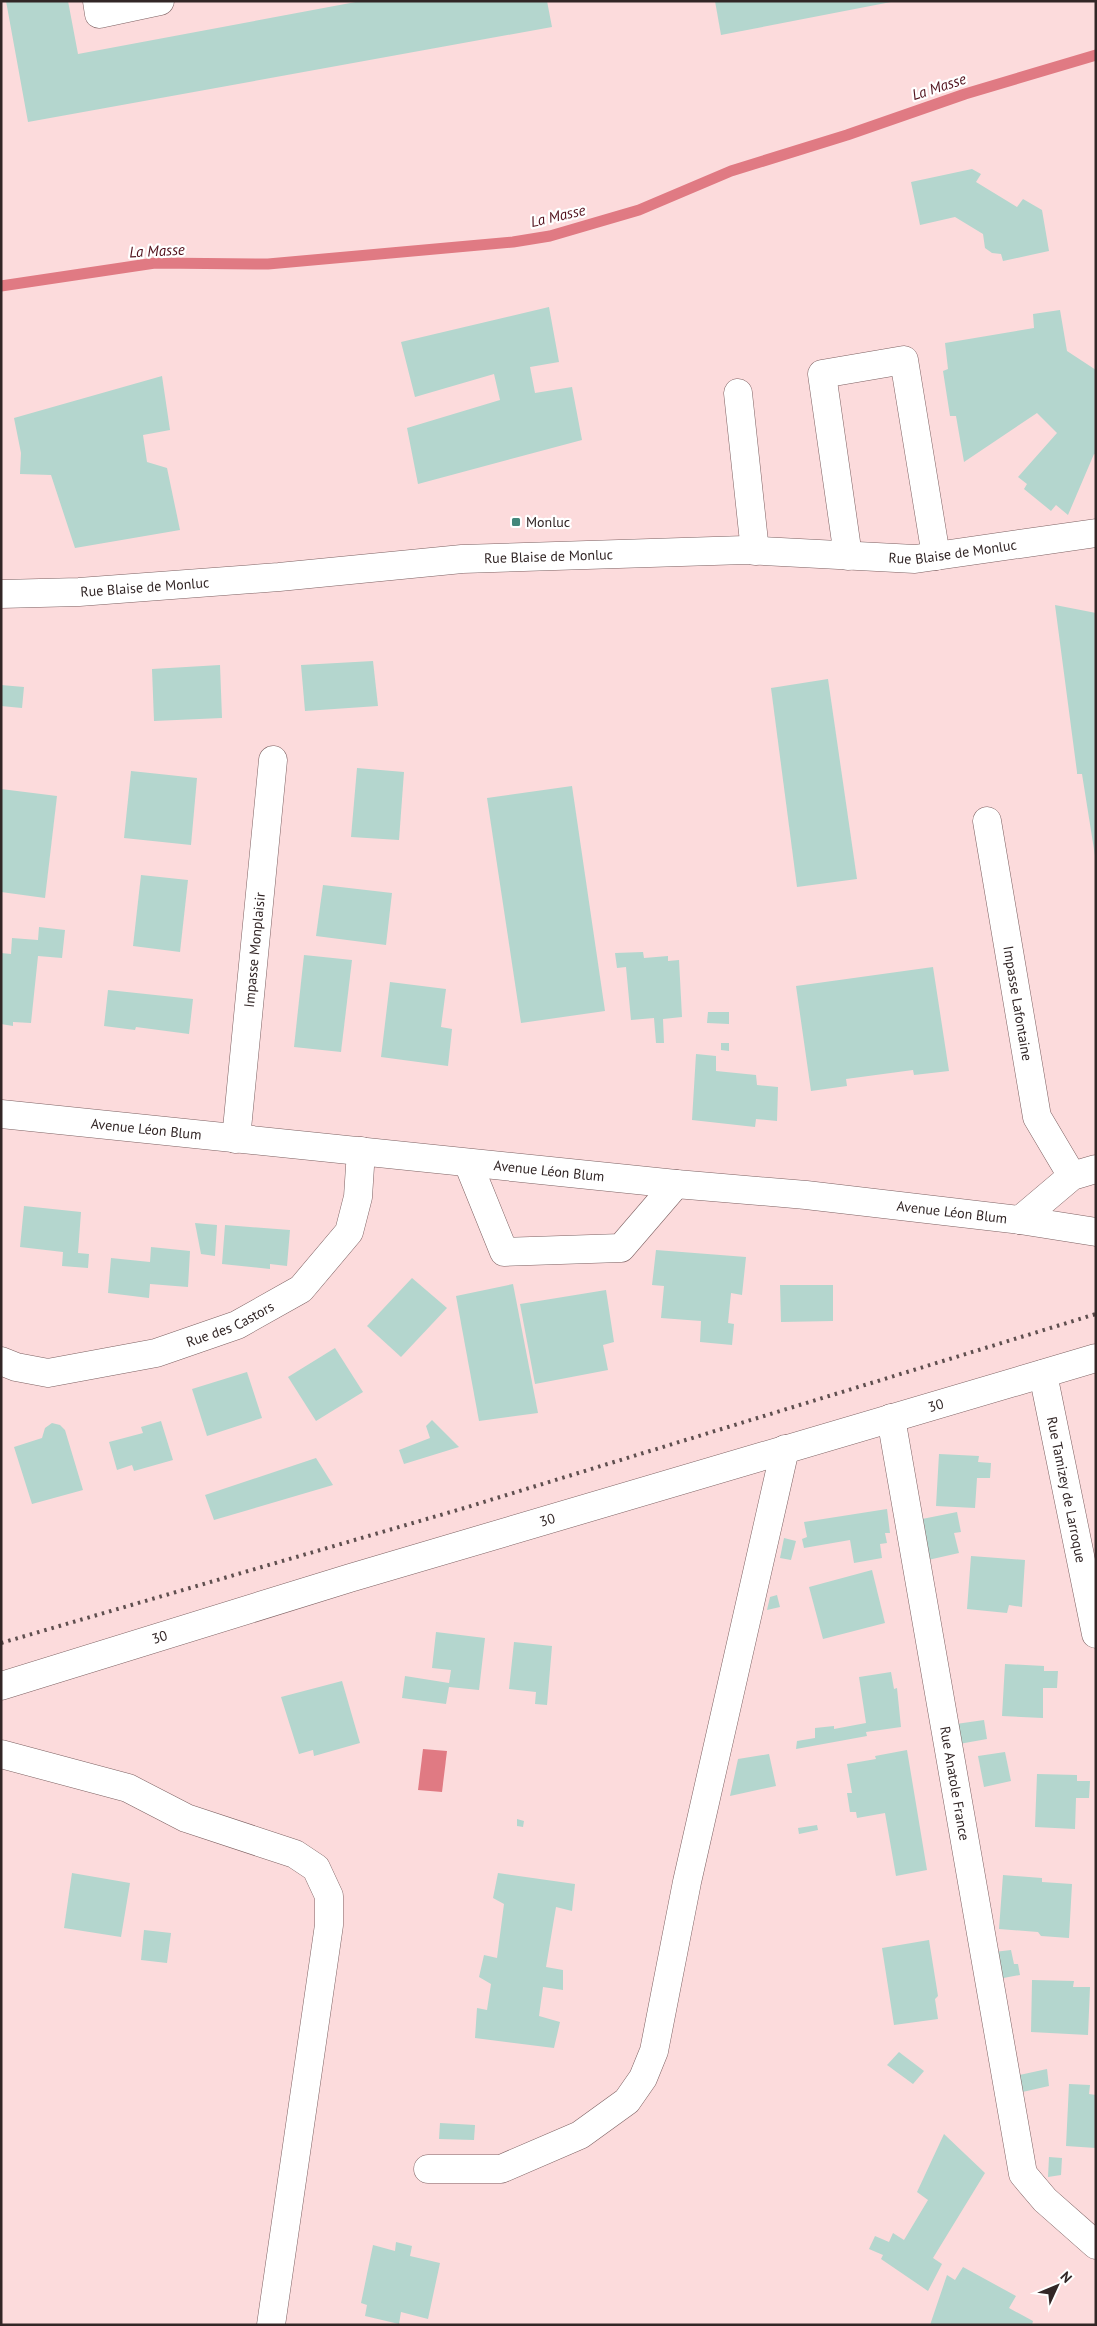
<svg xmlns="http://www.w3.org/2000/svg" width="1097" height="2326" viewBox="0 0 1097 2326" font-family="'PT Sans',sans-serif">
<rect width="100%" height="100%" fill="#fcdbdc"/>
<path fill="#e07a83" d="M423 1749 447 1751 442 1792 418 1790Z"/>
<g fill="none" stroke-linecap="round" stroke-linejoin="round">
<path stroke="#e07a83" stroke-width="11" d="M1 286 155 263 268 264 513 242 550 236 639 210 731 171 847 135 965 94 1096 55"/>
</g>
<g fill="#b4d6ce">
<path d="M6 1H68L78 54 361 1H547L552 27 28 122Z"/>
<path d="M715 1H891V2L721 35Z"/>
<path d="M972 169 981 174 976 182 1017 207 1023 199 1042 210 1049 251 1003 261 1001 254 992 253 985 248 983 234 955 217 920 225 911 182Z"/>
<path d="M549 307 559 362 530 367 535 393 572 387 582 440 418 484 407 428 500 400 494 374 415 397 401 342Z"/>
<path d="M1060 310 1067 351 1096 370V455L1094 454 1068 515 1056 505 1051 511 1024 489 1027 484 1018 477 1057 433 1037 413 964 462 956 416H950L943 371 948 369 945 343 1034 328 1033 314Z"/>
<path d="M162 376 170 430 143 435 147 462 167 468 180 530 75 548 51 475 20 474 21 453 14 418Z"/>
<path d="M1055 605 1096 613V862L1082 774H1077V772Z"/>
<path d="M373 661 378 706 305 711 301 665Z"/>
<path d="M220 665 222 718 154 721 152 669Z"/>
<path d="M828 679 857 879 797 887 771 688Z"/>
<path d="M1 685 24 687 22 708 1 706Z"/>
<path d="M357 768 404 772 399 840 351 837Z"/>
<path d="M131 771 197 778 191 845 124 838Z"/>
<path d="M572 786 605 1011 521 1023 487 798Z"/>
<path d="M1 789 57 796 45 898 1 892Z"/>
<path d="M141 875 188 880 180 952 133 946Z"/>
<path d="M323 885 392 893 386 945 316 936Z"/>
<path d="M39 927 65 930 62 958 38 956 31 1023 13 1022V1026L1 1024V953L11 954 12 938 38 940Z"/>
<path d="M643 952 644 958 668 956V961L679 960 682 1017 663 1019 664 1043H656L654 1018 631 1020 626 967 617 968 615 953Z"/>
<path d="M304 955 352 960 341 1052 294 1047Z"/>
<path d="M933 967 949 1071 914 1075 913 1070 846 1079 847 1086 811 1091 796 986Z"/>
<path d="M390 982 446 989 441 1027 452 1029 448 1066 381 1057Z"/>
<path d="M108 990 193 999 189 1034 136 1027 135 1030 104 1026Z"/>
<path d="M708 1012H729V1024L707 1023Z"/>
<path d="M721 1043H729V1051L721 1050Z"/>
<path d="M696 1054 716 1056V1071L756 1075 757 1085 778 1087 777 1121 756 1119 755 1127 692 1120Z"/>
<path d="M24 1206 81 1212 78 1253 89 1254 88 1268 62 1266 63 1252 20 1247Z"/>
<path d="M195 1223 217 1225 215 1256 201 1254Z"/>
<path d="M225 1225 290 1230 287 1266 270 1264V1269L222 1264Z"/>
<path d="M151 1247 190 1251 188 1287 150 1284 149 1298 108 1293 111 1258 150 1262Z"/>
<path d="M656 1250 746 1257 742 1295 731 1293 728 1323 734 1324 732 1345 700 1342 701 1321 661 1318 664 1286 652 1285Z"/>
<path d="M412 1278 447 1308 401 1357 367 1326Z"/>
<path d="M513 1284 538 1413 479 1421 456 1296Z"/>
<path d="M780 1285H833V1321L781 1322Z"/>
<path d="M606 1290 614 1342 603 1345 608 1370 535 1384 520 1304Z"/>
<path d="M335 1348 363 1392 316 1421 288 1377Z"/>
<path d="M247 1372 262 1418 207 1436 192 1389Z"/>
<path d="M432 1420 459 1447 404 1464 399 1450 430 1438 426 1426Z"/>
<path d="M161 1421 173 1460 134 1471 132 1465 117 1470 109 1442 143 1433 141 1427Z"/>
<path d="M52 1423 60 1425 65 1430 83 1490 32 1504 14 1447 42 1438 45 1428Z"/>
<path d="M939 1454 979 1456 978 1462 991 1463 990 1478H977L975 1508 936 1506Z"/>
<path d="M316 1458 333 1485 214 1520 205 1495Z"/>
<path d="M887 1509 890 1533H885L887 1543 880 1544 882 1558 854 1563 850 1540 804 1548 802 1539 807 1537 804 1522Z"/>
<path d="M957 1512 961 1532 954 1533 959 1553 928 1560 922 1519Z"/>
<path d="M784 1538 796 1541 791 1560 780 1558Z"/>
<path d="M971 1556 1025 1560 1022 1607 1009 1605 1007 1613 967 1609Z"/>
<path d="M872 1570 885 1623 823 1639 809 1587Z"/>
<path d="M777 1595 780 1607 767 1610 770 1597Z"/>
<path d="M436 1632 485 1638 479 1690 449 1687 446 1704 402 1698 405 1676 449 1683 451 1670 432 1668Z"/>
<path d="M514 1642 552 1646 547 1705 535 1704 536 1692 509 1689Z"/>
<path d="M1005 1664 1044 1666V1671H1058L1057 1688H1043V1718L1002 1716Z"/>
<path d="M891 1672 894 1689 897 1688 901 1727 866 1732 867 1736 796 1749 797 1741 815 1738V1728L834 1726V1729L866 1723 859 1677Z"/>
<path d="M342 1681 360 1743 314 1756 313 1750 299 1754 281 1697Z"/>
<path d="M984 1720 987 1739 959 1744 956 1724Z"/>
<path d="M907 1750 927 1870 896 1876 885 1813 857 1818 856 1812H850L847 1793H852L847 1764 876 1759 875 1756Z"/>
<path d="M1005 1752 1011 1781 984 1787 978 1756Z"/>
<path d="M769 1754 776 1786 730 1796 738 1759Z"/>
<path d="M1037 1774 1077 1775V1781H1090L1089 1798H1076L1075 1829 1035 1827Z"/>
<path d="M517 1819 524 1821 523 1827 517 1826Z"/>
<path d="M817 1825 818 1830 799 1834 798 1828Z"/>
<path d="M72 1873 130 1883 121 1937 64 1928Z"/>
<path d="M498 1873 575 1884 572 1911 556 1907 546 1967 563 1970V1990L543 1987 539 2016 560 2022 554 2048 475 2038 477 2008 487 2010 491 1984 479 1977 484 1955 497 1958 504 1904 493 1898Z"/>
<path d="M1003 1875 1042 1878V1882L1072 1884 1069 1938 1041 1936 1038 1932 999 1929Z"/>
<path d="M144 1930 171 1933 167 1963 141 1960Z"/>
<path d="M929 1940 938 1996 935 1999 938 2019 894 2025 882 1948Z"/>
<path d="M1011 1950 1014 1964H1018L1020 1975 998 1979 994 1952Z"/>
<path d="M1032 1980 1074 1981 1073 1987H1090L1088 2035 1031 2032Z"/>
<path d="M899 2052 924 2071 913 2084 887 2065Z"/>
<path d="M1047 2069 1049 2086 1018 2093 1015 2076Z"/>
<path d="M1069 2084 1090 2085 1089 2094 1096 2095V2148L1066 2146Z"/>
<path d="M440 2123 475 2125 474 2140 439 2139Z"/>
<path d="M944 2134 985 2173 933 2258 942 2264 928 2291 881 2259 883 2255 869 2249 875 2236 889 2242 893 2233 904 2240 928 2200 917 2192Z"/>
<path d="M1049 2157 1062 2158 1061 2175 1048 2177Z"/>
<path d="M396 2242 412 2246 410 2256 440 2263 428 2319 401 2312 399 2324 365 2316 367 2305 361 2303 373 2245 395 2251Z"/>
<path d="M963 2267 1016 2296 1009 2308 1033 2321 1032 2325H930L947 2275 955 2280Z"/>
</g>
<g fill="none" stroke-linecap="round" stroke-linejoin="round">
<g stroke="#7d6162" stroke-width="29">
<g id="minor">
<path d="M97 1 99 14 160 1"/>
<path d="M738 393 755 551"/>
<path d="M848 556 822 374 904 360 936 556"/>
<path id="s1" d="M1 594 79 592 279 577 462 559 745 550 915 559 1096 533"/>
<path id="s2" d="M987 821 1037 1117 1072 1176"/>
<path id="s3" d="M236 1139 273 760"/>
<path d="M468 1163 504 1252 621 1248 676 1184"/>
<path d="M1020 1220 1072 1176 1096 1169"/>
<path id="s4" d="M1 1361 16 1367 48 1373 156 1353 237 1325 301 1289 349 1232 358 1197 361 1151"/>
<path id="s5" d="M1043 1374 1096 1634"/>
<path id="s6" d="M891 1418 1023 2174 1045 2200 1096 2245"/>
<path id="s7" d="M1 1686 350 1578 1096 1358"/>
<path d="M1 1754 128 1788 186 1818 295 1854 316 1868 329 1896V1925L271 2325"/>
<path d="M428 2169H501L580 2135 627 2101 643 2078 654 2051 687 1882 785 1449"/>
</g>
</g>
<g stroke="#7d6162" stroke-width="29">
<g id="major">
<path id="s8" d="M1 1114 676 1184 806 1195 1020 1220 1096 1232"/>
</g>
</g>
<use href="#minor" stroke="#fff" stroke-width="28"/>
<use href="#major" stroke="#fff" stroke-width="28"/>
<path stroke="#5f4f4f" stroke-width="4" stroke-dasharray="2.5 5" stroke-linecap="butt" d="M1 1643 461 1509 1096 1314"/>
</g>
<rect fill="#43877b" stroke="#fff" stroke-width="2" x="511" y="517" width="10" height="10" rx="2.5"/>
<g text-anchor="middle" stroke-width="4.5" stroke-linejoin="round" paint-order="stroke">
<g font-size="14" fill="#322626" stroke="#fff" text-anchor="start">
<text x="526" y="527">Monluc</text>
</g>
<g font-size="14" fill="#322626" stroke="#fff">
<text dy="5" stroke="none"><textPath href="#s1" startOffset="954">Rue Blaise de Monluc</textPath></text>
<text dy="5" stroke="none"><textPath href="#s1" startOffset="549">Rue Blaise de Monluc</textPath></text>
<text dy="5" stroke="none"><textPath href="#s1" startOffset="144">Rue Blaise de Monluc</textPath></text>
<text dy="5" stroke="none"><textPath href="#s3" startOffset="190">Impasse Monplaisir</textPath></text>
<text dy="5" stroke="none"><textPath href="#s2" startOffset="185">Impasse Lafontaine</textPath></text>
<text dy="5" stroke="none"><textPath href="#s8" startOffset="146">Avenue Léon Blum</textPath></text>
<text dy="5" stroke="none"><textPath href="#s8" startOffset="551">Avenue Léon Blum</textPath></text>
<text dy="5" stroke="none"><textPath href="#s8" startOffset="956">Avenue Léon Blum</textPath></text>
<text dy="5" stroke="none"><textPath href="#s4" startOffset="238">Rue des Castors</textPath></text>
<text dy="5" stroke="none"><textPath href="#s7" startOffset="976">30</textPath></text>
<text dy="5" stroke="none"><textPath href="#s5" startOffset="118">Rue Tamizey de Larroque</textPath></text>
<text dy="5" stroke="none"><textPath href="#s7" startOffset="571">30</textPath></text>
<text dy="5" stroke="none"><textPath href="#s7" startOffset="166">30</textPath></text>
<text dy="5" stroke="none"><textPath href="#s6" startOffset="371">Rue Anatole France</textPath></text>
</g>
<g font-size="15" font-style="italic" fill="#51111c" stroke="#fff">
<text transform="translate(939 87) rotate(-18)" y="5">La Masse</text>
<text transform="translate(558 216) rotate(-13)" y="5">La Masse</text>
<text transform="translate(157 251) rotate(-3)" y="5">La Masse</text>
</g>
</g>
<rect width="1097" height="2326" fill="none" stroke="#322626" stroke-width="5"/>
<g transform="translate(1057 2286) rotate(46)" stroke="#ffffff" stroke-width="4" paint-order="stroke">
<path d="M0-4L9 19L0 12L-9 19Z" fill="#322626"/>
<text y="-8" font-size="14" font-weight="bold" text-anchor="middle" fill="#322626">N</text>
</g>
</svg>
